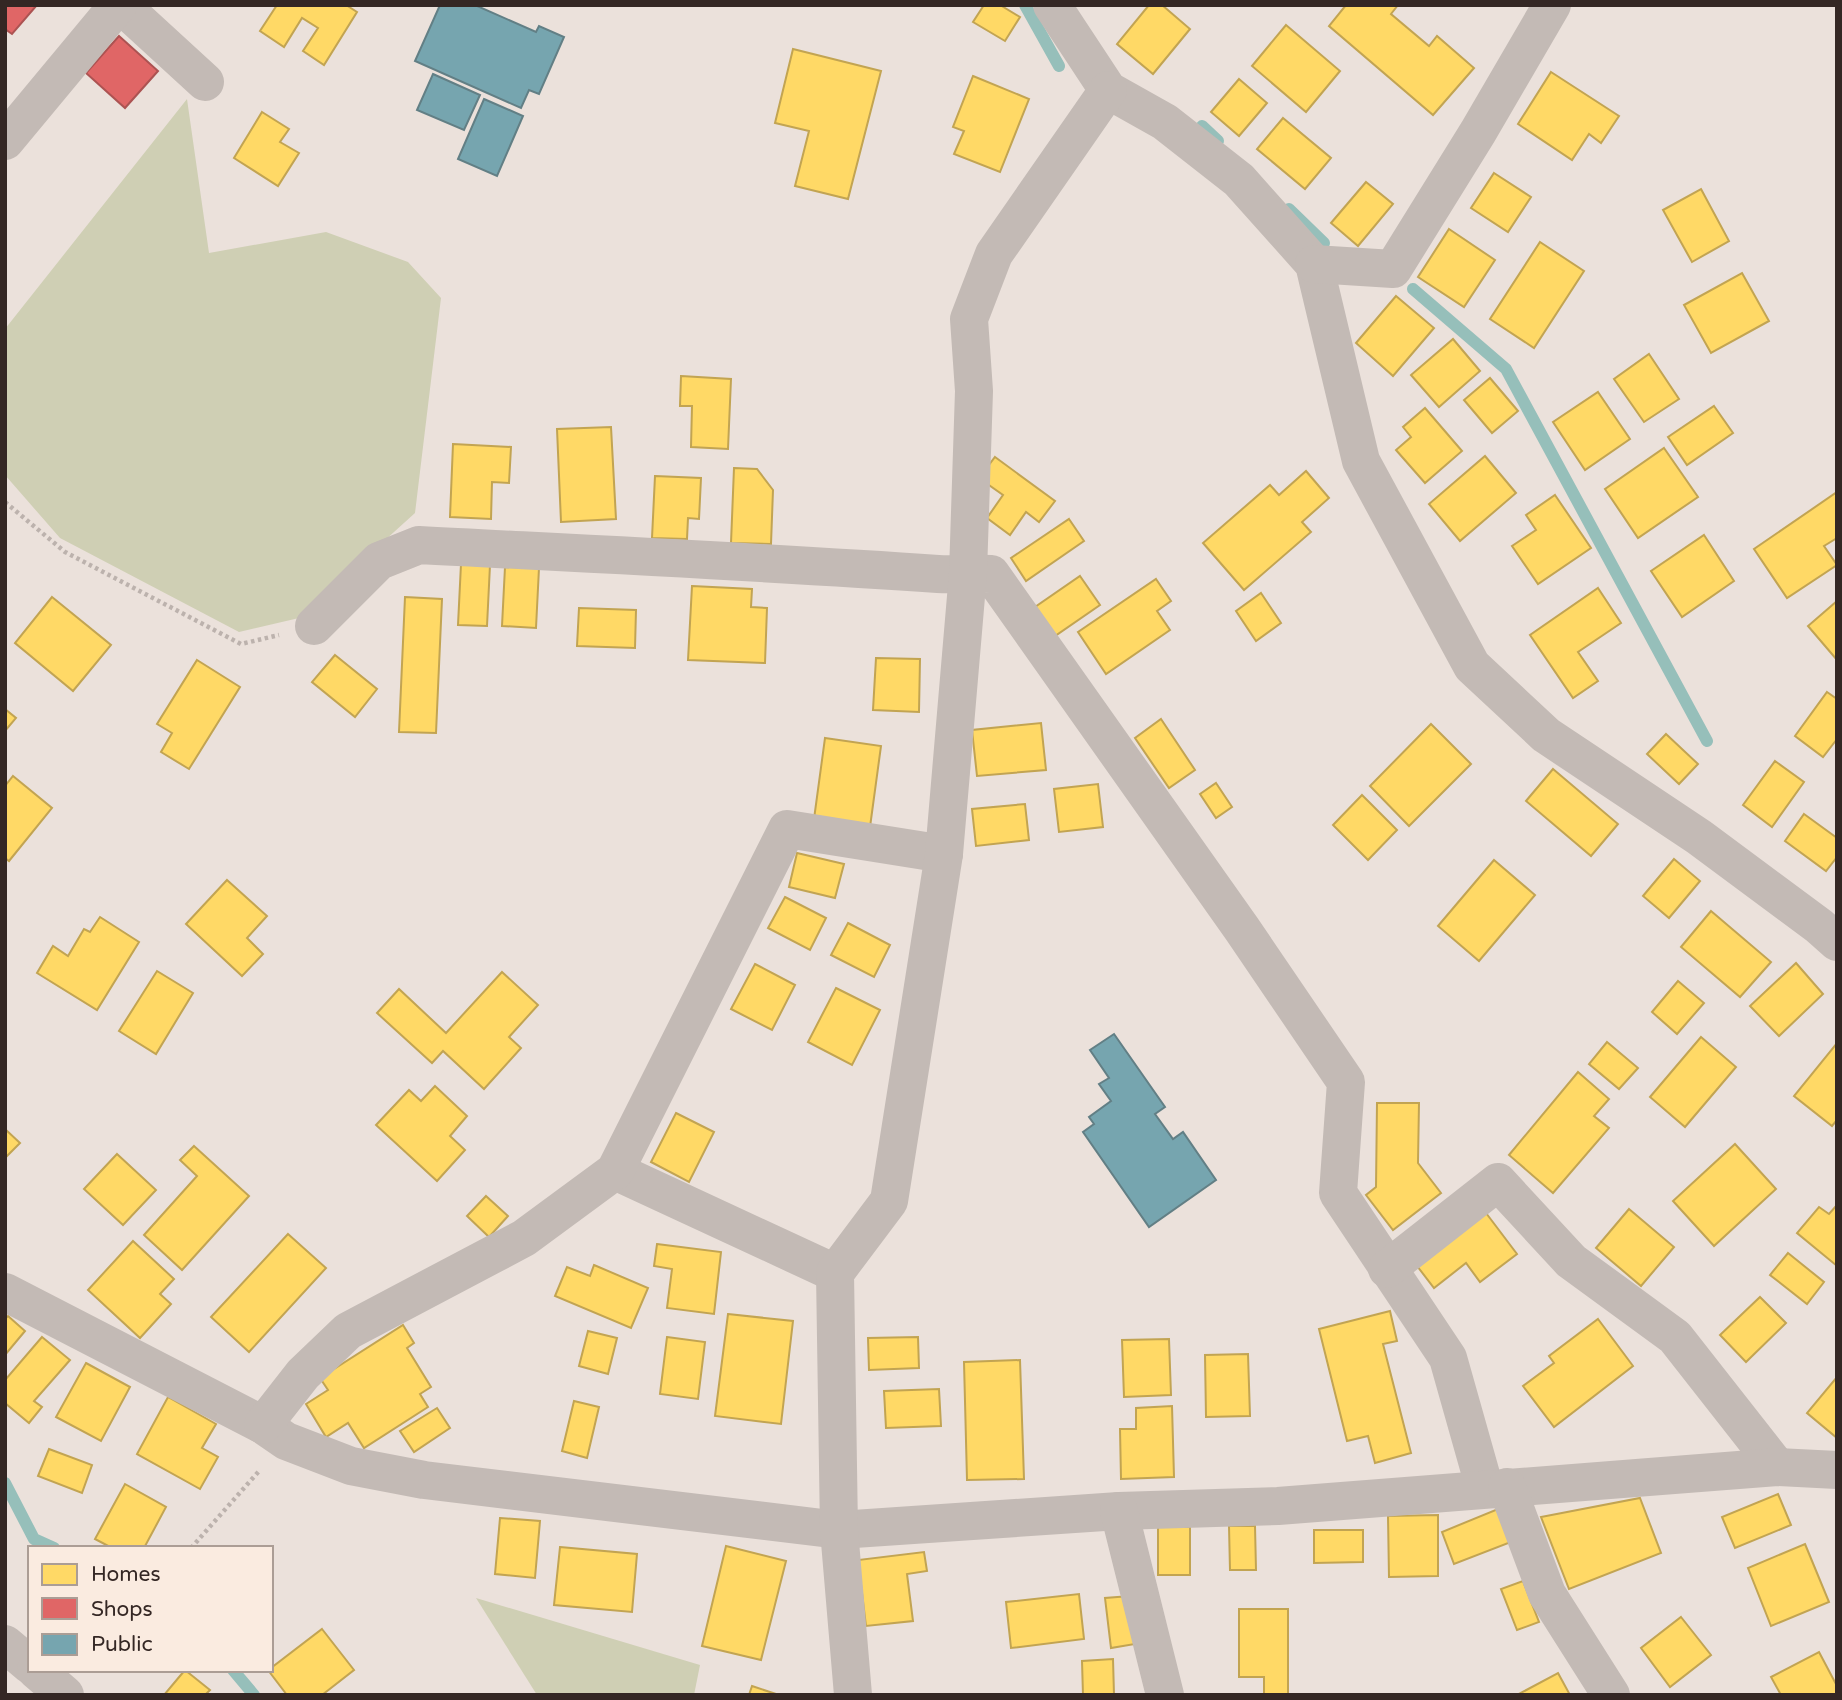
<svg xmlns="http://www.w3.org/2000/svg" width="1842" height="1700" viewBox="0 0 1842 1700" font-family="'Varela Round',sans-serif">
<rect width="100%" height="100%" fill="#ebe1db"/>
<g fill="#cfcfb4">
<path d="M187 99 209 253 326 232 408 262 441 298 415 513 299 618 239 632 60 538 5 475V329Z"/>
<path d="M476 1598 700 1665 694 1695H537Z"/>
</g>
<g fill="#ffd966" stroke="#c2a452" stroke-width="2">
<path d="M277 5H346L357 12 324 65 303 51 318 28 302 18 284 47 260 31Z"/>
<path d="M984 5H1000L1020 17 1005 41 973 22Z"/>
<path d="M1149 5H1162L1190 29 1153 74 1117 44Z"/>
<path d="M1346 5H1398L1391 14 1429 46 1437 36 1474 68 1433 115 1329 26Z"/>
<path d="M1286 25 1340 71 1306 112 1252 66Z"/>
<path d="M793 49 881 71 848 199 795 186 809 131 775 123Z"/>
<path d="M1551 72 1619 116 1601 143 1589 134 1572 160 1518 124Z"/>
<path d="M973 76 1029 99 1000 172 954 154 964 131 953 127Z"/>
<path d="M1239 79 1267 103 1239 136 1211 112Z"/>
<path d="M262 112 289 129 280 142 299 153 278 186 234 158Z"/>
<path d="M1283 118 1331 158 1305 189 1257 149Z"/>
<path d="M1494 173 1531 197 1508 232 1471 208Z"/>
<path d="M1366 182 1393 204 1358 246 1331 223Z"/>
<path d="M1701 189 1729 241 1692 262 1663 210Z"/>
<path d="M1449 229 1495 260 1464 307 1418 277Z"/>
<path d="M1540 242 1584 271 1534 348 1490 319Z"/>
<path d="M1742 273 1769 321 1711 353 1684 305Z"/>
<path d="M1396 296 1434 328 1393 376 1356 343Z"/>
<path d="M1453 339 1480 371 1439 407 1411 375Z"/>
<path d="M1649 354 1679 399 1644 422 1614 379Z"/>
<path d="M681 376 731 379 728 449 691 447 692 406H680Z"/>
<path d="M1490 378 1518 411 1492 433 1464 400Z"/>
<path d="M1598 392 1630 439 1585 470 1553 422Z"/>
<path d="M1714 406 1733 433 1687 465 1668 437Z"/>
<path d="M1425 408 1462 451 1425 483 1396 450 1411 437 1403 427Z"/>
<path d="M611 427 616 519 561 522 557 429Z"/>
<path d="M453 444 511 447 509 483 492 482 491 519 450 517Z"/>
<path d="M1664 448 1698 497 1638 538 1605 489Z"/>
<path d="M1485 456 1516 493 1460 541 1429 504Z"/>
<path d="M995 457 1055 501 1039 522 1026 512 1010 535 987 518 1003 495 979 478Z"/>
<path d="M734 468 757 469 773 490 771 544 731 543Z"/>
<path d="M1306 471 1329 498 1302 522 1311 532 1244 590 1203 543 1270 485 1279 495Z"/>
<path d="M655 476 701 478 699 519 688 518 687 539 652 538Z"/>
<path d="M1837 492V538L1824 546 1837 565 1787 598 1754 549Z"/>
<path d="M1555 495 1591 548 1538 584 1512 546 1536 530 1526 515Z"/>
<path d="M1069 519 1084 541 1026 581 1011 558Z"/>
<path d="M1704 535 1734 581 1682 617 1651 571Z"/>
<path d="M461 564 490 565 487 626 458 625Z"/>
<path d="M505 567 539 568 536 628 502 626Z"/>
<path d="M1080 576 1100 605 1055 636 1035 607Z"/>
<path d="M1156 579 1171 601 1157 611 1170 630 1106 674 1078 632Z"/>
<path d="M692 586 752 589 751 607 767 608 765 663 688 660Z"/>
<path d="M1598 588 1621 623 1578 652 1598 681 1573 698 1530 635Z"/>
<path d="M1261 593 1281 623 1256 641 1236 611Z"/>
<path d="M52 597 111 645 73 691 15 643Z"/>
<path d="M405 597 442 599 436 733 399 732Z"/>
<path d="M1837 601V660L1808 626Z"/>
<path d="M579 608 636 610 635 648 577 646Z"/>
<path d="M335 655 377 689 355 717 312 682Z"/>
<path d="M876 658 920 659 919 712 873 710Z"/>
<path d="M197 660 240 687 189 769 161 752 172 733 157 724Z"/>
<path d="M1827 692 1837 699V739L1823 757 1795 736Z"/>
<path d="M5 709 16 718 5 731Z"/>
<path d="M1161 719 1195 770 1169 788 1135 738Z"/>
<path d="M1041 723 1046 770 977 776 972 730Z"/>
<path d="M1431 724 1471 764 1409 826 1370 786Z"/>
<path d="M1666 734 1698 764 1679 784 1647 754Z"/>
<path d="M825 738 881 746 870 827 814 819Z"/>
<path d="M1775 761 1804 782 1772 827 1743 805Z"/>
<path d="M1553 769 1618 824 1591 856 1526 801Z"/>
<path d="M13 776 52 808 9 861 5 858V786Z"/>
<path d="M1216 783 1232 807 1216 818 1200 794Z"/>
<path d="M1098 784 1103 827 1059 832 1054 789Z"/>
<path d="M1362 795 1397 830 1368 860 1333 825Z"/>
<path d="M1025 804 1029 840 976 846 972 809Z"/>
<path d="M1804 814 1837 838V857L1826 871 1785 841Z"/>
<path d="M797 853 844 864 835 898 789 887Z"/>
<path d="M1674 859 1700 881 1669 918 1643 896Z"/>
<path d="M1494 860 1535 895 1479 961 1438 926Z"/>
<path d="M227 880 267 916 247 938 263 954 242 976 186 924Z"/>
<path d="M785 897 826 918 810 950 768 928Z"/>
<path d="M1711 911 1771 962 1740 997 1681 947Z"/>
<path d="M100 917 139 942 97 1010 37 973 53 946 68 956 84 929 90 932Z"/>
<path d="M848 923 890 945 874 977 831 955Z"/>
<path d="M1796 963 1823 994 1779 1036 1750 1006Z"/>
<path d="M755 964 795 985 772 1030 731 1009Z"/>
<path d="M157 971 193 993 156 1054 119 1031Z"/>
<path d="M502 972 538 1005 509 1037 521 1048 484 1089 443 1051 432 1063 377 1013 399 989 446 1033Z"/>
<path d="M1678 981 1704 1003 1677 1034 1652 1012Z"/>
<path d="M836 988 880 1010 852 1065 808 1042Z"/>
<path d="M1701 1037 1736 1067 1685 1127 1650 1097Z"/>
<path d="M1607 1042 1638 1068 1619 1089 1589 1064Z"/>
<path d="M1837 1043V1120L1832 1126 1794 1096Z"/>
<path d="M1578 1072 1609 1099 1594 1116 1609 1128 1553 1193 1509 1155Z"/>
<path d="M435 1086 467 1116 450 1136 465 1150 437 1181 376 1125 409 1090 421 1101Z"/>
<path d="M1377 1103H1419L1418 1163 1441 1193 1393 1230 1366 1195 1376 1187Z"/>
<path d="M676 1113 714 1132 689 1182 651 1162Z"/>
<path d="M5 1129 20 1143 5 1158Z"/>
<path d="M1735 1144 1776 1189 1714 1246 1673 1201Z"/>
<path d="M194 1146 249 1196 182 1270 144 1235 197 1176 180 1160Z"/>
<path d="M117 1154 156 1190 123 1225 84 1189Z"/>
<path d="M486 1196 508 1216 489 1237 467 1216Z"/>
<path d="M1837 1205V1266L1797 1233 1819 1207 1829 1214Z"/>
<path d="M1483 1209 1517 1254 1480 1282 1466 1263 1434 1288 1414 1262Z"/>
<path d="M1629 1209 1674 1247 1641 1286 1596 1248Z"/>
<path d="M288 1234 326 1268 249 1352 211 1317Z"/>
<path d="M133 1241 174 1279 160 1294 171 1304 140 1338 88 1290Z"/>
<path d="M657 1244 721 1252 714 1314 667 1308 672 1269 654 1266Z"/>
<path d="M1788 1253 1824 1282 1807 1304 1770 1275Z"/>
<path d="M594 1265 648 1288 631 1328 555 1296 567 1267 590 1276Z"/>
<path d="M1760 1297 1786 1323 1746 1362 1720 1335Z"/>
<path d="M1390 1311 1397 1341 1383 1344 1411 1453 1375 1463 1368 1436 1347 1441 1319 1329Z"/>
<path d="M728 1314 793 1321 781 1424 715 1416Z"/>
<path d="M8 1316 25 1331 5 1355V1319Z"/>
<path d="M1598 1319 1633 1366 1554 1427 1523 1386 1554 1363 1549 1356Z"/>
<path d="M403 1325 414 1343 407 1348 431 1387 420 1394 428 1407 364 1448 348 1423 326 1437 306 1404 328 1390 320 1378Z"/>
<path d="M588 1331 617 1338 608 1374 579 1366Z"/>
<path d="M42 1337 70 1360 34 1401 42 1407 29 1423 5 1403V1380Z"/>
<path d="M667 1337 705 1342 698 1399 660 1394Z"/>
<path d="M918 1337 919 1368 869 1370 868 1338Z"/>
<path d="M1169 1339 1171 1395 1124 1397 1122 1340Z"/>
<path d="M1248 1354 1250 1416 1206 1417 1205 1355Z"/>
<path d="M1020 1360 1024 1479 967 1480 964 1362Z"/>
<path d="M86 1363 130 1387 101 1441 56 1417Z"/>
<path d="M1837 1377V1438L1807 1413Z"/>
<path d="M939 1389 941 1426 886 1428 884 1391Z"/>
<path d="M168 1397 216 1424 202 1448 218 1457 200 1489 137 1454Z"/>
<path d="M574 1401 599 1407 587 1458 562 1451Z"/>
<path d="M1172 1406 1174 1477 1121 1479 1120 1429H1136V1408Z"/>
<path d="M437 1408 450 1428 414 1452 400 1431Z"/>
<path d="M49 1449 92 1465 82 1493 38 1476Z"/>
<path d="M125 1484 166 1507 144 1548H112L95 1539Z"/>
<path d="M1778 1494 1791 1525 1735 1548 1722 1517Z"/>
<path d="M1640 1498 1661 1553 1569 1589 1541 1517Z"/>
<path d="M1498 1509 1511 1542 1454 1564 1442 1532Z"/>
<path d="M1438 1515V1576L1389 1577 1388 1516Z"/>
<path d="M500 1518 540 1521 535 1578 495 1574Z"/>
<path d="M1229 1526H1255L1256 1570H1230Z"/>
<rect x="1158" y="1527" width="32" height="48"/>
<path d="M1314 1530H1363V1562L1314 1563Z"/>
<path d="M1805 1544 1829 1602 1771 1626 1748 1568Z"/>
<path d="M726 1546 786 1561 761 1660 702 1646Z"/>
<path d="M560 1547 637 1554 632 1612 554 1605Z"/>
<path d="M924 1552 927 1571 907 1574 913 1621 866 1626 858 1560Z"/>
<path d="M1523 1581 1539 1622 1517 1630 1501 1589Z"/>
<path d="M1079 1594 1084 1639 1011 1648 1006 1602Z"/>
<path d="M1130 1596 1135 1644 1111 1648 1105 1598Z"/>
<path d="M1239 1609H1288V1695H1264V1677H1239Z"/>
<path d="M1681 1617 1711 1655 1670 1687 1641 1648Z"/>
<path d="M322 1629 354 1670 322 1695H287L268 1670H271V1668Z"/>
<path d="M1819 1652 1837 1686V1695H1781L1771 1677Z"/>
<path d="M1113 1659 1114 1695H1083L1082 1661Z"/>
<path d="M185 1670 210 1690 205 1695H164Z"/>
<path d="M1558 1673 1570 1695H1517Z"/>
<path d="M752 1686 779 1695H749Z"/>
</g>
<g fill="#e06666" stroke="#ac5352" stroke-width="2">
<path d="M5 5H37L12 34 5 29Z"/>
<path d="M119 36 158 71 125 108 86 73Z"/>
</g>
<g fill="#76a5af" stroke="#627f85" stroke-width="2">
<path d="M440 5H475L536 32 539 26 564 37 539 94 529 90 521 108 415 61Z"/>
<path d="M433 74 480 95 464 130 417 110Z"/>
<path d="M484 99 523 116 497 176 458 159Z"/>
<path d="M1114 1034 1165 1107 1155 1114 1173 1139 1183 1132 1216 1180 1149 1227 1083 1132 1094 1124 1089 1117 1111 1101 1099 1084 1109 1078 1090 1050Z"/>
</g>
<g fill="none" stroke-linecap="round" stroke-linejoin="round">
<g stroke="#96bfba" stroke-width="12">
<path d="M1025 5 1059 66"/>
<path d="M1202 126 1218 141"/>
<path d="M1289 209 1324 243"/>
<path d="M1413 289 1506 369 1707 741"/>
<path d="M5 1483 34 1539 54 1548"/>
<path d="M233 1670 254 1695"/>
</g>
<g stroke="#bcb2ad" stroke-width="4.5" stroke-dasharray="3.5 3.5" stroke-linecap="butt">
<path d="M5 502 65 552 241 644 279 635"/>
<path d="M191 1548 260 1470"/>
</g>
<g stroke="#c3bab5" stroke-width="38">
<path d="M121 5 205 82"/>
<path d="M1052 5 1108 90 1165 122 1239 180 1314 264 1361 461 1472 666 1546 735 1699 837 1819 926 1837 942"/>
<path d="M5 141 118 5"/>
<path d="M1314 264 1393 269 1478 132 1552 5"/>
<path d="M314 626 379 561 419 545C592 554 765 562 938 574 956 575 973 573 991 574L1242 929 1346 1082 1338 1193 1448 1358 1485 1489"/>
<path d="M615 1171 835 1273"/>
<path d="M1387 1269 1498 1182 1571 1261 1675 1337 1777 1467"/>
<path d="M5 1292 263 1425 286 1441 351 1466 424 1480 839 1530 1119 1511 1278 1506 1777 1467 1837 1470"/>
<path d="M263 1425 303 1374 348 1331 524 1238 615 1171 787 829 944 854"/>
<path d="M1507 1487 1547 1594 1611 1695"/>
<path d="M1119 1511 1165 1695"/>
<path d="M5 1644 30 1665"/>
<path d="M36 1670 65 1695"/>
<path d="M853 1695 839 1530 835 1273 889 1201 944 854 968 573 974 391 969 319 994 254 1108 90"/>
</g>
</g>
<rect width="1842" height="1700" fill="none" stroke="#342724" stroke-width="14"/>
<rect x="28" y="1546" width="245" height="126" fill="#faebe0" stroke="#ab9d95" stroke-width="2"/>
<rect x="42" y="1564" width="35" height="21" fill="#ffd966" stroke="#ab9d95" stroke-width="2"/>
<text x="91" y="1581" font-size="21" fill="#342724">Homes</text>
<rect x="42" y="1598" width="35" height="21" fill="#e06666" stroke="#ab9d95" stroke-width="2"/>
<text x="91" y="1616" font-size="21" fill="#342724">Shops</text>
<rect x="42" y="1634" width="35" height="21" fill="#76a5af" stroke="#ab9d95" stroke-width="2"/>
<text x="91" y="1651" font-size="21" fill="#342724">Public</text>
</svg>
